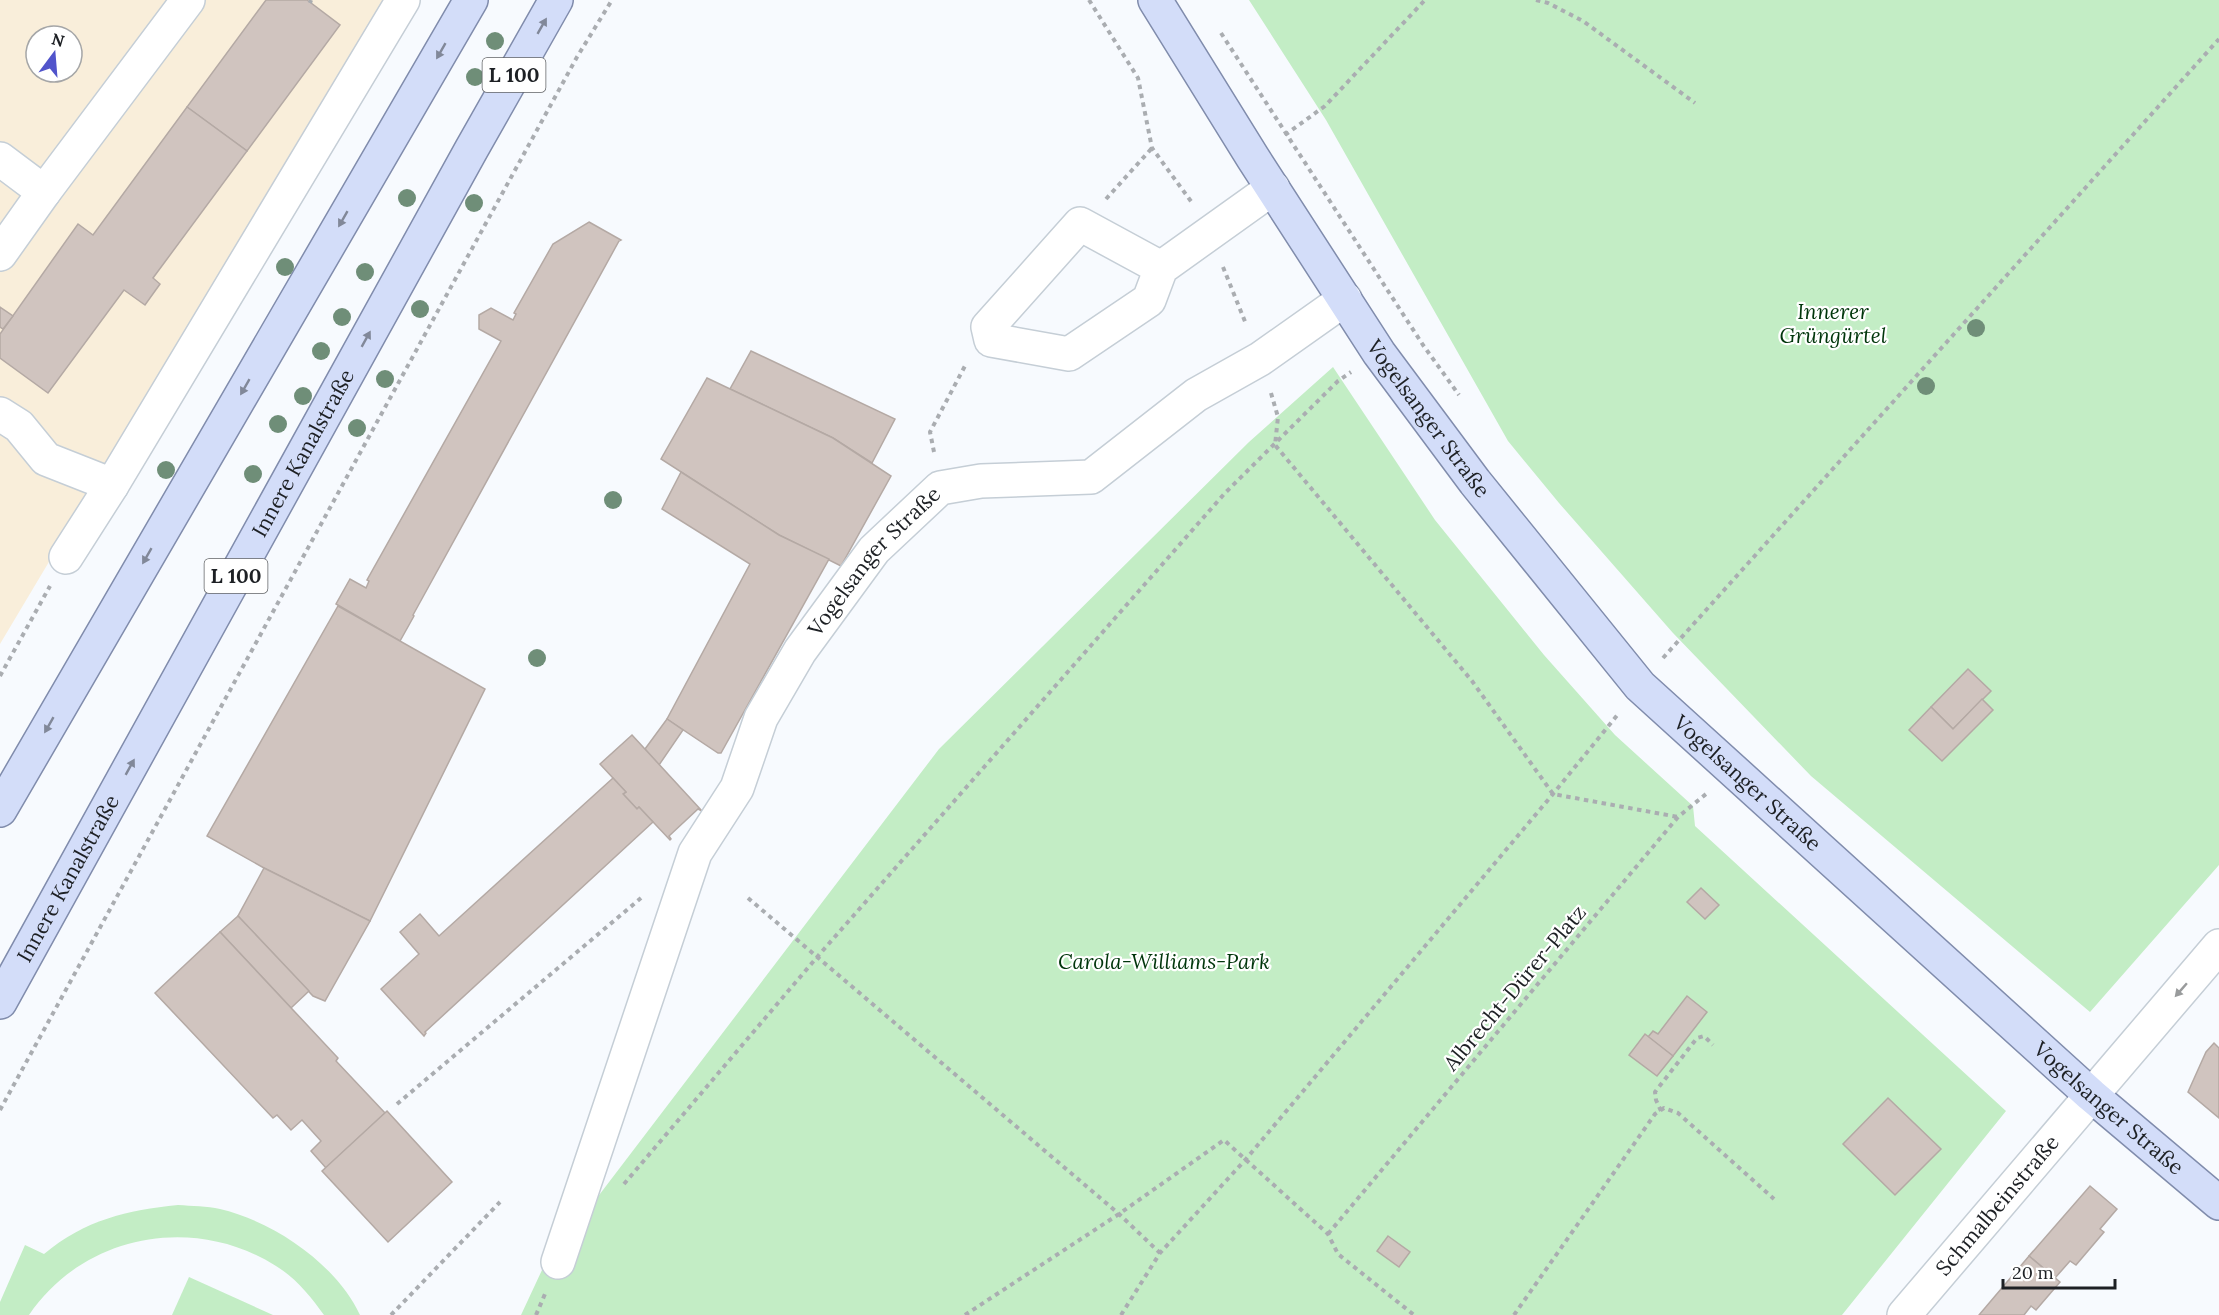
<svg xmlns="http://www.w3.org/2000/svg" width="2219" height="1315" viewBox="0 0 2219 1315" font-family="Lora,serif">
<rect width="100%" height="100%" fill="#f7fafe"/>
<path fill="#f9eeda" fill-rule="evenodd" d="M0 0H384L0 644ZM36 36H72V72H36Z"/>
<g fill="#c3edc5">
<path d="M1249 0H2219V865L2090 1012 1811 776 1673 633 1559 503 1508 441 1326 120Z"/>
<path d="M1333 367 1435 520 1544 655 1615 735 1693 806 1695 826 2006 1111 1842 1315H521L542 1270 939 749 1249 442Z"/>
<path d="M178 1205C192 1206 207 1206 220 1209 275 1222 336 1264 360 1315H324C311 1297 296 1278 276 1266 194 1214 84 1234 29 1315H0V1302L25 1245 44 1254C85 1220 127 1210 178 1205Z"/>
<path d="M189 1277 273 1315H172Z"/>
</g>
<g fill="#d0c4bf" stroke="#b4a9a4" stroke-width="1.5">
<path d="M266 0H307L340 25 247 151 187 107Z"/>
<path d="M187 107 247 151 153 278 160 284 145 305 124 290 48 393 0 358V334L78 224 93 235Z"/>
<path d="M589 222 621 240 619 241 413 615 414 616 400 641 336 604 350 579 366 588 369 581 367 580 501 341 479 329V315L491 308 513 320 516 314 514 313 553 244Z"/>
<path d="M0 307 13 316 3 329 0 327Z"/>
<path d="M751 351 895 419 872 463 833 438 730 389Z"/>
<path d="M707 378 833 438 891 476 841 566 779 535 661 459Z"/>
<path d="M681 472 779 535 829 559 721 753H718L667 719 750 564 662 509Z"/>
<path d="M338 606 485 689 370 921 264 868 207 836Z"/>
<path d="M1968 669 1991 691 1953 729 1931 707Z"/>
<path d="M1982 699 1993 710 1942 761 1909 730 1931 707 1953 729Z"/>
<path d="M667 719 683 730 659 765 645 749Z"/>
<path d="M632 735 702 811 698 809 669 836 671 839 670 840 639 807 637 809 623 794 626 792 600 764Z"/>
<path d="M613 778 626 792 623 794 637 809 639 807 653 822 425 1032 426 1033 424 1036 381 989 419 954 400 932 420 914 439 936Z"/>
<path d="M264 868 370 921 325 1001 313 996 238 916Z"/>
<path d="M1701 888 1719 905 1705 919 1687 902Z"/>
<path d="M238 916 309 991 291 1008 220 932Z"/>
<path d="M220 932 338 1058 336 1061 385 1113 326 1168 311 1151 321 1141 302 1120 291 1130 277 1115 273 1118 155 993Z"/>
<path d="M1687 996 1707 1012 1673 1056 1648 1037 1653 1031 1658 1034Z"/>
<path d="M1645 1034 1673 1056 1657 1076 1629 1055Z"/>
<path d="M2214 1043 2219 1048V1118L2188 1092 2206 1052Z"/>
<path d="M1888 1098 1941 1149 1895 1195 1843 1144Z"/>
<path d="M387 1111 452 1182 388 1242 322 1171Z"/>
<path d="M2090 1186 2117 1209 2100 1229 2104 1232 2076 1265 2070 1261 2055 1278 2029 1256Z"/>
<path d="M1388 1236 1410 1252 1399 1267 1377 1251Z"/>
<path d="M2029 1256 2060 1282 2036 1310 2031 1306 2024 1315H1979Z"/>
</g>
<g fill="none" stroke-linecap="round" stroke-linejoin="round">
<g stroke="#c5ced6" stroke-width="36">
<g id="minor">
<path d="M0 159 44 192 188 0"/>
<path d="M0 254 44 192"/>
<path d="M1161 268 1149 300 1069 354 991 340 988 327 1080 224 1161 268 1273 188"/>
<path d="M0 414 19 426 46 459 112 485"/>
<path d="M66 557 112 485 403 0"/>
<path id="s1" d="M558 1262 695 853 737 788 761 718 800 651 874 550 940 488 981 481 1091 477 1196 395 1260 359 1345 299"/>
<path id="s2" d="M1904 1315 2219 946"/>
</g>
</g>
<g stroke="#808cac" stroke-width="36">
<g id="major">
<path id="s3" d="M1155 0 1253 158 1379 353 1475 482 1640 686 2091 1095 2219 1203"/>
<path d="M0 810 471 0"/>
<path id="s4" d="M0 1002 471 150 556 0"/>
</g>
</g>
<g stroke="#aaadb1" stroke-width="4" stroke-dasharray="4.5 4.5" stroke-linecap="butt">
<path d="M1089 0 1138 78 1152 148 1193 204"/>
<path d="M1536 0 1548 3 1583 21 1695 103"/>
<path d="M310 3 311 0"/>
<path d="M1221 33 1423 345 1459 395"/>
<path d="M1285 135 1325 106 1425 0"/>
<path d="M1106 199 1152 148"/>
<path d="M1223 267 1246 324"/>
<path d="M1271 393 1278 417 1275 445 1472 681 1553 794 1678 817"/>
<path d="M934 452 930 432 966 364"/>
<path d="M1663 658 2219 39"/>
<path d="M0 676 50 586"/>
<path d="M748 898 1119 1214 1160 1253"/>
<path d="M397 1104 641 898"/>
<path d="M0 1110 577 57 612 0"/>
<path d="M1661 1111 1656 1100 1655 1092 1697 1038 1704 1036 1713 1045"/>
<path d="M624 1184 818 956 1225 493 1338 381 1351 372"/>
<path d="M1328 1234 1678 817 1706 794"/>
<path d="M391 1315 500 1202"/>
<path d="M536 1315 545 1294"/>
<path d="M965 1315 1119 1214 1224 1140 1328 1234 1338 1254 1414 1315"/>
<path d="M1121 1315 1160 1253 1246 1159 1553 794 1619 713"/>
<path d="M1514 1315 1655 1114 1664 1108 1678 1113 1774 1199"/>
</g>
<use href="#minor" stroke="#fff" stroke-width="33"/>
<use href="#major" stroke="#d3ddf9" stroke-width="33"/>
</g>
<g fill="#6f8e78">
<circle cx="495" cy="41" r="9"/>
<circle cx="475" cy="77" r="9"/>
<circle cx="407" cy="198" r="9"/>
<circle cx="474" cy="203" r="9"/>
<circle cx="285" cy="267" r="9"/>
<circle cx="365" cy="272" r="9"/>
<circle cx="420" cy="309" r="9"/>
<circle cx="342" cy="317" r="9"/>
<circle cx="1976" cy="328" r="9"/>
<circle cx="321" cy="351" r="9"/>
<circle cx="385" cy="379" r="9"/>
<circle cx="1926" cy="386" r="9"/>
<circle cx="303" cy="396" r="9"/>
<circle cx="278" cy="424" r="9"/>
<circle cx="357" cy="428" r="9"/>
<circle cx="166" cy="470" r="9"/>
<circle cx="253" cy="474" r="9"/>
<circle cx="613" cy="500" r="9"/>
<circle cx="537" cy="658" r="9"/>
</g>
<defs><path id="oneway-solid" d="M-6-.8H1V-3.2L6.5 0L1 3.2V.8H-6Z" transform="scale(1.5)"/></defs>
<g fill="#818899">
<use href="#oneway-solid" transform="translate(542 26) rotate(-60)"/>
<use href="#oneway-solid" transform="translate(441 51) rotate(120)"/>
<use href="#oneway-solid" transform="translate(343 219) rotate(120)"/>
<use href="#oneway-solid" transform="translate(366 339) rotate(-61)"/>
<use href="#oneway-solid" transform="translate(245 387) rotate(120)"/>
<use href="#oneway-solid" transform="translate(147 556) rotate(120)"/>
<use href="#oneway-solid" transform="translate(49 725) rotate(120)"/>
<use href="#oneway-solid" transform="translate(130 767) rotate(-61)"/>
</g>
<use fill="#999b9c" href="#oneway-solid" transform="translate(2181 990) rotate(131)"/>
<g text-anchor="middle" stroke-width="4.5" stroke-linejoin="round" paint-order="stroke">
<g fill="#fff" stroke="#616366" stroke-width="1.5">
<rect x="482.5" y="58" width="63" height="34" rx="4.5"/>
<rect x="204.5" y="559" width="63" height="34" rx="4.5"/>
</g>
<g font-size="20" font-weight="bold" fill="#1d2024">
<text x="514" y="82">L 100</text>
<text x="236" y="583">L 100</text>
</g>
<g font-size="21" font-style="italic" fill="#00360b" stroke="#fff">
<text x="1833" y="319">Innerer<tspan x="1833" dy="24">Grüngürtel</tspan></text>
<text x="1164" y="969">Carola-Williams-Park</text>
</g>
<g font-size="21" fill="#1d2024" stroke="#fff">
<text dy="7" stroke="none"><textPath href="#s3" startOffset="500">Vogelsanger Straße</textPath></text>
<text dy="7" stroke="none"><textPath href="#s4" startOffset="627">Innere Kanalstraße</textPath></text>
<text dy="7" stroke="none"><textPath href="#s1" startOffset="777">Vogelsanger Straße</textPath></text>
<text dy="7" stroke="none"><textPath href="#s3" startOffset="986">Vogelsanger Straße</textPath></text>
<text dy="7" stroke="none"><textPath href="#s4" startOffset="141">Innere Kanalstraße</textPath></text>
<text transform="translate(1515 988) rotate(-50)" y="7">Albrecht-Dürer-Platz</text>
<text dy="7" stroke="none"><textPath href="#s3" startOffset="1472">Vogelsanger Straße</textPath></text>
<text dy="7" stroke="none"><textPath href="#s2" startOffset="144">Schmalbeinstraße</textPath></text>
</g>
</g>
<g transform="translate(54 54) rotate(16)"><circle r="28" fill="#ffffff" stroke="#a5a6a7" stroke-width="1.5"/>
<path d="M0-4.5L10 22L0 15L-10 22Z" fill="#5154cb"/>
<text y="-9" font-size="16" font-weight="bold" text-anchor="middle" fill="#1d2024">N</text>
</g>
<path d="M2003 1279v9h112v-9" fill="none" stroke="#1d2024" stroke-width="3"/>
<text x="2012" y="1279" font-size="18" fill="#1d2024" stroke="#ffffff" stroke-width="4.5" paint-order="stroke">20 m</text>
</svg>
